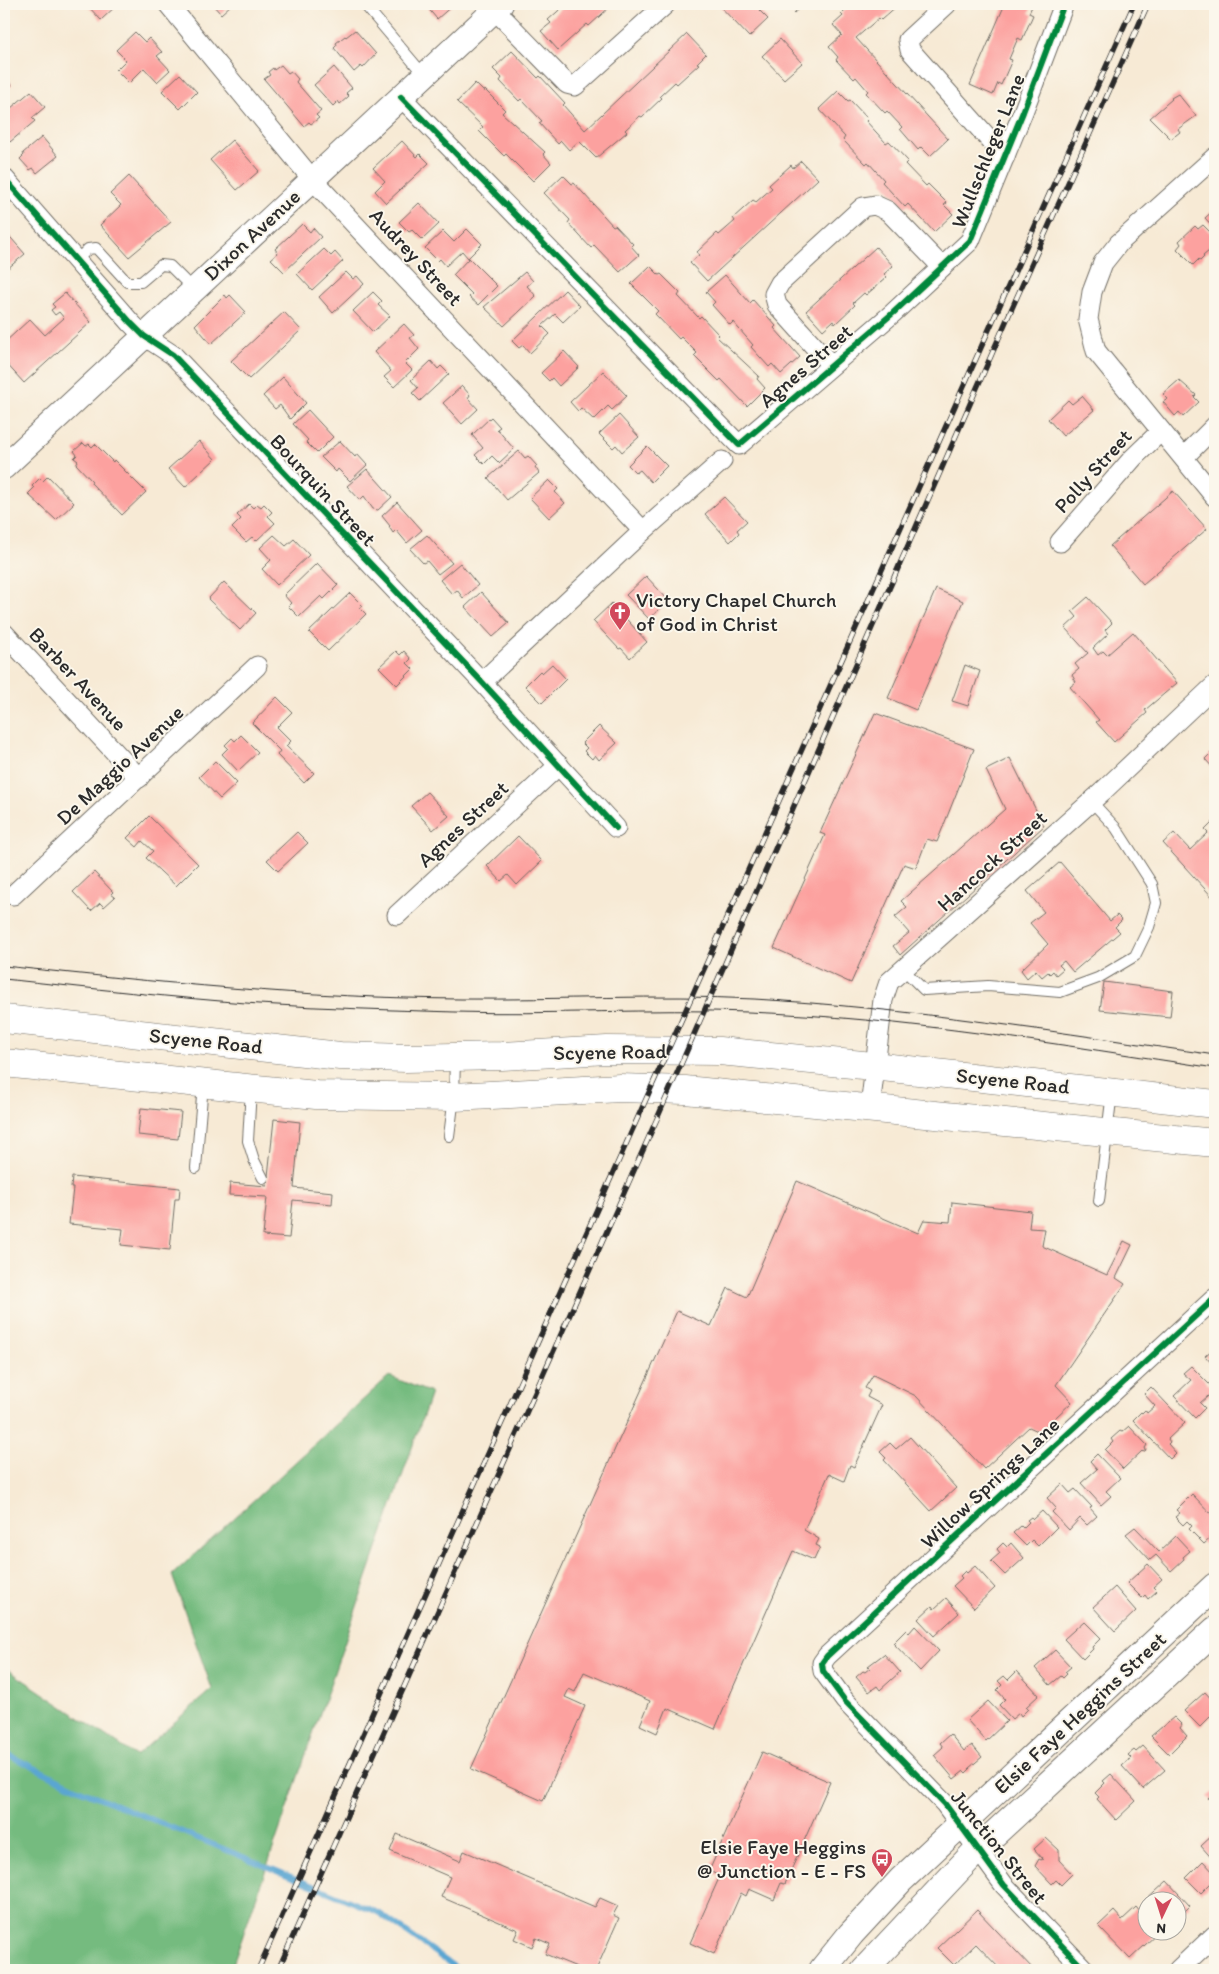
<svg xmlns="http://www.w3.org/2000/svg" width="1219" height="1974" viewBox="0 0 1219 1974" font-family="Itim,sans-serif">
<rect width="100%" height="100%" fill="#fbf7ec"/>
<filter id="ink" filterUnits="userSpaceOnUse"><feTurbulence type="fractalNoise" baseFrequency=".02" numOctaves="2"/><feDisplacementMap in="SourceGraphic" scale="10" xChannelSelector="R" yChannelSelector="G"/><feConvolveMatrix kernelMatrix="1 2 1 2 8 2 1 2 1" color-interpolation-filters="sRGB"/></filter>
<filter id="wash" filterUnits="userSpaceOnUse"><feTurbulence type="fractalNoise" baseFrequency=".0096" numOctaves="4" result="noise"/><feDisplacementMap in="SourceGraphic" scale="20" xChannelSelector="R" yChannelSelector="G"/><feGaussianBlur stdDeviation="1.12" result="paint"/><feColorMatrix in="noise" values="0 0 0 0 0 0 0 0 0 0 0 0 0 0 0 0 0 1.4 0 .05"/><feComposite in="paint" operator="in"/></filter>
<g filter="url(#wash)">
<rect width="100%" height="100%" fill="#f7ead5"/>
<path fill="#74bb7f" stroke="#507355" d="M389 1376 431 1393 231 1970H4V1667L136 1756 212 1689 172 1575Z"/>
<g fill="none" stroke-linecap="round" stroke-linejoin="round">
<path stroke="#5aa6d2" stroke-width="5.5" d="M4 1753 83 1791 379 1913 459 1970"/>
</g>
<g id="blocks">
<g fill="#fca19f">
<path d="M86 4H118L101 20Z"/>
<path d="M212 4H232L221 14Z"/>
<path d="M421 4H454L437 19 426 6 425 7Z"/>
<path d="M566 4H613L589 26 587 24 558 50 541 31 551 23 548 20Z"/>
<path d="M718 4H756L761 8 759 10 768 19 749 37Z"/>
<path d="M785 4H804L794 13Z"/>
<path d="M851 4H899L881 20 879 18 856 38 948 139 930 156 921 147 918 150 900 129 902 127 887 111 885 113 866 93 868 91 856 77 854 79 836 60 838 57 829 47 842 35 833 25 843 16 841 14Z"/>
<path d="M1005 4H1033L1029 13 1033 15 1022 40 1018 38 1009 59 1012 60 1001 85 998 83 993 95 970 85Z"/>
<path d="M355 30 376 54 363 68 361 66 354 72 334 48 337 45 336 43 345 36 346 37Z"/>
<path d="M135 32 145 42 149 38 162 52 157 56 170 70 157 82 144 68 129 83 116 70 126 60 116 50Z"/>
<path d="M687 34 706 54 697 63 699 64 677 84 675 82 660 96 662 98 642 117 640 116 625 130 627 132 596 158 579 141 569 150 561 141 558 144 539 123 542 121 521 99 519 101 500 81 502 78 493 69 512 51 538 78 540 76 565 103 563 105 585 130Z"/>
<path d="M780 39 802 63 784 79 762 56Z"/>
<path d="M281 65 288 73 291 71 298 79 296 82 321 111 316 115 319 118 311 124 309 122 304 126 264 79 270 75 268 72 273 68 274 70Z"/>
<path d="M334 67 352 88 346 93 349 96 340 104 338 101 333 106 314 85Z"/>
<path d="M180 74 197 92 180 109 162 91Z"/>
<path d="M4 76 12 85 4 93Z"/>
<path d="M475 83 484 92 485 90 505 110 502 113 545 152 543 154 551 163 533 181 506 154 504 156 479 131 483 127 457 102Z"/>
<path d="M31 91 45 107 32 118 35 121 10 142 6 137 4 138V114Z"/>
<path d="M838 91 848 101 850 100 868 119 866 121 886 143 889 141 908 161 905 164 926 186 928 184 947 203 944 205 953 214 934 232 908 204 905 207 882 182 884 180 868 162 866 164 843 140 845 137 819 109Z"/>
<path d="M1178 94 1196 116 1178 129 1180 132 1171 139 1150 118 1172 99 1171 98Z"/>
<path d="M42 137 58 156 37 173 33 168 30 170 20 159 24 155 23 153Z"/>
<path d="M232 140 259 171 237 190 210 160Z"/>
<path d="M402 141 417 157 420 154 429 163 386 203 375 191 385 181 373 168Z"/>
<path d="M801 161 818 179 707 281 690 263 699 255 697 252 717 233 719 235 735 221 733 218 753 200 756 202 772 188 769 185 791 165 793 168Z"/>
<path d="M563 175 572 184 574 183 613 226 615 225 633 244 631 246 639 255 620 272 594 245 591 248 568 223 570 220 544 193Z"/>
<path d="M129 176 171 222 129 257 100 225 121 205 110 194Z"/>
<path d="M419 203 439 224 422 240 412 230 409 232 399 222Z"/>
<path d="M1215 209V229L1205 218Z"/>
<path d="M302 224 310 232 313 228 321 237 284 272 271 259 278 253 275 249Z"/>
<path d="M1203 225 1215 237V246L1203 256 1204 257 1200 261 1199 259 1193 265 1177 249 1181 244 1179 241 1195 226 1198 229Z"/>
<path d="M467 229 482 244 468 258 462 251 446 266 440 259 438 261 425 248 443 231 454 242Z"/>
<path d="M4 230 25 254 7 269 4 266Z"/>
<path d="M876 247 893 266 884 274 887 277 866 295 864 293 853 303 855 305 835 324 833 321 823 330 806 311Z"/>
<path d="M324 249 331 256 335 252 343 261 312 290 297 274Z"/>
<path d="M469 258 497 286 478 305 469 297 472 294 453 275Z"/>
<path d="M650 266 659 275 661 274 680 293 678 296 699 318 701 316 719 335 717 337 759 376 757 379 765 388 747 406 721 379 719 381 694 356 697 353 681 337 679 339 655 314 658 311 631 284Z"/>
<path d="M346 272 353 279 357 276 364 284 333 313 319 297Z"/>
<path d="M525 272 533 281 527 286 536 296 504 326 484 307Z"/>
<path d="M725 275 750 303 753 300 776 326 774 328 800 357 781 374 772 364 769 367 751 347 753 345 733 322 730 325 712 305 715 302 706 292Z"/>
<path d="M565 290 580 306 563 322 555 314 542 326 550 334 530 353 523 345 519 348 512 341Z"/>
<path d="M373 292 382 301 378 305 390 316 373 332 353 311Z"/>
<path d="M65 293 91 322 24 383 4 361V343L30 319 45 335 64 318 59 312 55 315 51 310 55 307 52 304Z"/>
<path d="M225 295 227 298 230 295 246 312 211 344 195 325Z"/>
<path d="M284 312 301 330 249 379 231 361Z"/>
<path d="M404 324 414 335 410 338 419 349 405 363 412 370 394 387 384 377 391 371 374 352Z"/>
<path d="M564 351 579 367 559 386 552 378 549 381 541 373Z"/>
<path d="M431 361 438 369 441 366 449 374 420 401 412 393 418 388 411 380Z"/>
<path d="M603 371 627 396 612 410 608 406 594 420 581 408 578 411 570 402Z"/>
<path d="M283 377 306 403 290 419 280 405 275 409 263 396Z"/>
<path d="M1179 380 1196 395 1194 397 1199 402 1183 417 1179 412 1175 416 1163 402 1168 399 1163 394Z"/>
<path d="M462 386 470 395 468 398 478 409 462 424 443 403Z"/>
<path d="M1082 396 1094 410 1063 436 1048 419 1068 400 1072 404Z"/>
<path d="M308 410 333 437 317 453 306 442 308 440 293 424Z"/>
<path d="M619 415 639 437 622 452 616 445 613 448 599 434Z"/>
<path d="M491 417 500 427 497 429 514 449 499 463 492 456 484 464 475 455 483 448 472 435Z"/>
<path d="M199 441 215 459 185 487 168 469Z"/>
<path d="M340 441 355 457 357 454 367 465 350 481 338 469 336 472 321 457Z"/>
<path d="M83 443 86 446 89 444 92 447 95 444 113 462 114 460 146 492 122 515 91 483 92 481 76 464 78 461 74 458 77 455 74 451Z"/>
<path d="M647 446 667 466 651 482 640 470 636 473 628 465Z"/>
<path d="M519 451 525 458 528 456 537 466 535 467 539 473 507 500 488 478Z"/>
<path d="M367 469 392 497 378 510 373 509 364 496 360 500 347 486Z"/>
<path d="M48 476 74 503 56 520 28 494 34 488 32 486 40 478 43 481Z"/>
<path d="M549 480 558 489 555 492 565 503 549 518 530 498Z"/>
<path d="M1173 491 1207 529 1143 584 1110 546Z"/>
<path d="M724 497 747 521 737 530 739 533 730 542 705 514Z"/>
<path d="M397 502 422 530 407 543 396 530 393 533 389 527 390 526 382 516Z"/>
<path d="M249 504 253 508 257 504 261 507 264 504 272 512 268 516 275 523 256 541 252 537 246 542 232 528 241 519 237 515Z"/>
<path d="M274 535 286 546 294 539 309 555 277 585 262 569 271 560 260 548Z"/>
<path d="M427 535 452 563 438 574 427 561 423 563 410 549Z"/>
<path d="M317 563 338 585 324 599 321 596 299 617 288 606 291 603 284 595Z"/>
<path d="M460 563 478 585 463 598 457 590 452 594 440 580Z"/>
<path d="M646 576 669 601 649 619 626 595Z"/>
<path d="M224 582 256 613 240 630 208 599Z"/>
<path d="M936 589 963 601 916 710 888 698Z"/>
<path d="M481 592 509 623 493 637 465 607Z"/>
<path d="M350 593 363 606 360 608 366 614 328 651 309 632Z"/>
<path d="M1088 597 1112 623 1105 630 1108 634 1093 648 1098 655 1103 651 1107 655 1133 632 1177 683 1145 710 1147 713 1114 742 1096 722 1099 720 1070 687 1076 682 1072 675 1079 669 1075 664 1088 653 1065 628 1077 617 1072 611Z"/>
<path d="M612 603 647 642 630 658 621 648 619 649 593 621Z"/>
<path d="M396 651 400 655 404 651 411 659 407 663 413 669 397 685 379 667Z"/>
<path d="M552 664 566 679 542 703 525 686 540 671 542 673Z"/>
<path d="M965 665 980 671 968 706 952 701Z"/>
<path d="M277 697 292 712 277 727 291 741 286 746 314 773 304 783 277 755 280 751 252 723Z"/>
<path d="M875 713 974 749 937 842 927 839 916 868 904 864 851 983 774 948 825 835 820 833Z"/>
<path d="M599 726 617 743 599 760 595 755 592 759 584 751 587 748 582 743Z"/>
<path d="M241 735 258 752 238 771 222 754 228 748 225 745 232 738 235 741Z"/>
<path d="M1215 749V770L1205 759Z"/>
<path d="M1010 758 1044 826 900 955 893 946 909 933 895 917 907 907 901 901 1005 809 986 770Z"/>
<path d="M215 761 237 783 220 799 199 777Z"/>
<path d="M427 792 449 816 433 830 411 806Z"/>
<path d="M149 816 198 864 176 886 146 858 153 851 142 841 137 847 127 838Z"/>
<path d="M1215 820V900L1163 843 1174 833 1190 850 1208 833 1205 830Z"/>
<path d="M297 832 308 843 278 871 267 860Z"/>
<path d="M518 836 542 861 517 885 508 875 501 881 487 866Z"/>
<path d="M1060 862 1110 921 1117 915 1122 920 1115 927 1120 932 1073 972 1064 961 1059 965 1063 969 1056 975 1053 971 1050 974 1048 972 1042 977 1036 970 1027 978 1021 970 1048 944 1030 923 1044 912 1027 891Z"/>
<path d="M94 872 113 892 111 894 115 897 104 907 100 903 91 911 73 892Z"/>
<path d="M1104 982 1173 991 1170 1017 1100 1010Z"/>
<path d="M141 1108 181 1112 178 1139 138 1135Z"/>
<path d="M274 1119 300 1122 294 1188 333 1192 332 1204 293 1200 289 1238 263 1236 267 1197 229 1195 230 1183 267 1186Z"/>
<path d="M72 1177 180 1188 179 1199H175L170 1250 121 1245 123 1229 69 1224 73 1188H71Z"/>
<path d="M797 1181 918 1233 924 1220 950 1222 952 1202 1031 1211 1029 1228 1045 1229 1042 1246 1107 1275 1124 1241 1132 1245 1116 1278 1125 1284 1056 1385 1072 1402 1040 1432 1029 1427 984 1469 916 1396 873 1375 865 1388 870 1391 867 1397 882 1405 854 1467 850 1465 844 1481 829 1474 804 1530 819 1539 816 1545 820 1547 814 1560 793 1551 715 1729 667 1708 657 1733 640 1725 650 1701 584 1672 575 1692 569 1689 565 1697 585 1706 543 1801 471 1769 677 1311 711 1326 728 1288 747 1297Z"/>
<path d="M1215 1347V1367L1205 1356Z"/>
<path d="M1191 1366 1215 1390 1200 1403 1205 1408 1195 1418 1174 1396 1191 1380 1183 1373Z"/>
<path d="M1151 1387 1185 1423 1168 1439 1170 1442 1168 1444 1176 1453 1170 1459 1133 1420 1141 1412 1142 1413 1145 1410 1147 1413 1155 1406 1144 1394Z"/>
<path d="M1129 1426 1147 1445 1145 1448 1146 1450 1143 1452 1142 1451 1123 1469 1105 1450 1113 1442 1111 1439 1120 1431 1122 1432Z"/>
<path d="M910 1437 956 1488 931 1511 884 1460 886 1458 880 1452 890 1443 896 1449Z"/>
<path d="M1097 1454 1120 1478 1106 1491 1111 1496 1101 1505 1081 1483 1097 1469 1090 1461Z"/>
<path d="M1062 1484 1070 1493 1075 1489 1092 1507 1090 1508 1097 1516 1087 1525 1080 1518 1069 1530 1052 1512 1056 1508 1047 1498Z"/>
<path d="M1192 1494 1215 1518V1536L1214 1535 1204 1544 1189 1529 1192 1526 1187 1521 1183 1525 1175 1517 1180 1513 1176 1510Z"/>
<path d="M1042 1511 1057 1527 1038 1546 1032 1540 1026 1546 1013 1533 1021 1526 1023 1528 1029 1522 1027 1520 1031 1517 1033 1519Z"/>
<path d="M1135 1527 1159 1552 1176 1536 1190 1551 1183 1557 1184 1559 1171 1571 1156 1555 1150 1560 1126 1534Z"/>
<path d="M1003 1543 1007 1547 1011 1543 1024 1558 1005 1575 991 1561 1000 1553 997 1549Z"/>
<path d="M1148 1564 1162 1579 1153 1587 1157 1591 1148 1599 1145 1595 1142 1598 1127 1583Z"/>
<path d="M975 1566 995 1588 974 1608 953 1586 962 1578 960 1576 965 1571 967 1573Z"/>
<path d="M1115 1587 1136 1611 1115 1631 1093 1607Z"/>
<path d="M946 1598 959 1613 934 1636 918 1619 932 1606 934 1609Z"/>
<path d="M1084 1621 1101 1638 1092 1647 1093 1649 1083 1659 1064 1639Z"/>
<path d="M915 1626 939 1651 920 1671 893 1643 906 1630 909 1633Z"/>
<path d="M1055 1650 1071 1667 1065 1672 1067 1674 1063 1678 1061 1676 1050 1685 1035 1668Z"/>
<path d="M884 1654 900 1672 880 1690 877 1686 869 1692 856 1677 863 1671 865 1672 870 1668 868 1666Z"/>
<path d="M1017 1671 1039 1695 1026 1707 1028 1709 1021 1716 1019 1713 1012 1719 999 1705 1005 1699 997 1690 1002 1685 998 1681 1004 1676 1008 1680Z"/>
<path d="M1205 1692 1215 1703V1712L1200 1727 1184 1711Z"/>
<path d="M988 1701 1007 1721 986 1741 967 1720Z"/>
<path d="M1174 1717 1182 1725 1180 1728 1187 1736 1169 1754 1151 1736Z"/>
<path d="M950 1734 964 1751 972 1745 982 1757 969 1768 970 1769 966 1773 964 1771 954 1779 934 1755 943 1747 940 1743Z"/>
<path d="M1143 1746 1165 1770 1143 1789 1122 1766 1131 1758 1128 1755 1134 1750 1136 1752Z"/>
<path d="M762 1752 830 1782 785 1884 781 1883 774 1900 749 1889 746 1896 741 1893 714 1954 690 1943 720 1876 709 1871Z"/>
<path d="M1111 1774 1136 1801 1116 1820 1097 1799 1099 1797 1095 1793 1105 1783 1103 1781Z"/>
<path d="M1215 1791V1805L1208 1798Z"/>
<path d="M1215 1833V1862L1201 1846Z"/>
<path d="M397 1834 460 1861 464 1851 595 1907 600 1898 618 1906 613 1915 619 1918 596 1970H584L545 1954 550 1944 536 1938 532 1947 514 1939 518 1930 441 1897 450 1877 390 1851Z"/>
<path d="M1046 1838 1059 1850V1860L1072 1874 1061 1885 1056 1880 1052 1884 1035 1866 1039 1859 1041 1860 1043 1859 1034 1849Z"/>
<path d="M1203 1861 1215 1874V1879L1201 1893 1186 1878Z"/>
<path d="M1167 1881 1190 1906 1180 1916 1178 1913 1176 1915V1902H1146V1908L1142 1904Z"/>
<path d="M1136 1907 1146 1919V1932H1159L1130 1959 1098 1926 1114 1911 1122 1920Z"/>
<path d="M977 1910 1034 1970H1001L976 1944 954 1965 937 1948Z"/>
</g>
</g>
</g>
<g filter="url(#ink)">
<use href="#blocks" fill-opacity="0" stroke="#726e66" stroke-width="1"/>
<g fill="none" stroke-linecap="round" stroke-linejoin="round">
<g stroke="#726e66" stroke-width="12">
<g id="service">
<path d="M364 4 424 75"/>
<path d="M77 260 88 249 96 248 127 282H141L161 265 170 266 194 290"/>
<path d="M904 970 924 990 988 986 1060 992 1098 978 1135 956 1149 927 1156 903 1152 884 1116 828 1092 802"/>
<path d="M251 1089 248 1141 254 1160 263 1178"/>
<path d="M449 1136 454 1097 455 1058"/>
<path d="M196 1168 203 1084"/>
<path d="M1099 1201 1112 1092"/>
</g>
</g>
<g stroke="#726e66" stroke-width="21">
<g id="minor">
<path d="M168 4 312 179 643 531"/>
<path d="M947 4 908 40 910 50 1005 157"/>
<path d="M495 10 567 84 575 86 666 4"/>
<path d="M401 97 739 445 893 313 970 241 1023 112 1064 4"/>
<path d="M1215 157 1119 243 1103 263 1092 292 1088 319 1096 351 1215 497"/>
<path d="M4 178 131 323 144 336 173 355 482 682 616 828"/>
<path d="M831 365 777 305 774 294 780 283 863 207 875 205 888 211 942 267"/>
<path d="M1184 457 1215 426"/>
<path d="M1060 542 1133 458 1161 431"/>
<path d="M4 633 139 778"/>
<path d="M482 682 643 531 722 461"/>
<path d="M13 895 257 666"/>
<path d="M397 915 559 765"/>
<path d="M870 1108 883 1000 889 982 1102 792 1215 685"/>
<path d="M1085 1970 1004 1885 945 1804 845 1701 823 1671 822 1663 827 1656 1215 1298"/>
<path d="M1178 1970 1215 1935"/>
</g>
</g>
<g stroke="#726e66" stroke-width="26">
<path id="tertiary" d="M4 467 501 4"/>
</g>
<g stroke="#726e66" stroke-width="28">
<g id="secondary">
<path d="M822 1970 851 1934 901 1880 1215 1586"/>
<path d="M864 1970 977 1850 1215 1630"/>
</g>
</g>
<g stroke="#726e66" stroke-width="29">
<g id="primary">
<path d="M4 1019 340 1056 406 1058 502 1056 607 1050 719 1051 873 1066 1215 1104"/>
<path d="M4 1063 316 1095 454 1097 620 1088 685 1090 1215 1143"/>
</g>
</g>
<use href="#service" stroke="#fff" stroke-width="10"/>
<use href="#minor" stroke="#fff" stroke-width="19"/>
<use href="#tertiary" stroke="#fff" stroke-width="24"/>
<use href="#secondary" stroke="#fff" stroke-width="26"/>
<use href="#primary" stroke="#fff" stroke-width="28"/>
<g stroke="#2b2b2b" stroke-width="1">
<path d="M4 966C156 982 308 998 461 999 559 1000 657 994 754 999 909 1008 1062 1033 1215 1055"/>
<path d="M4 979C89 988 174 998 259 1004 324 1008 390 1010 455 1012 552 1015 650 1008 748 1012 905 1018 1060 1045 1215 1068"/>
</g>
<g stroke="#2b2b2b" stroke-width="5.5">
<g id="rail">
<path d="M258 1970 1134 4"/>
<path d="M278 1970 660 1112 1008 317 1148 4"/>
</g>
</g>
<use href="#rail" stroke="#fbf7ec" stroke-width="4" stroke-dasharray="11" stroke-linecap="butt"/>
<g stroke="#fbf7ec" stroke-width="9">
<g id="cycleway">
<path d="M401 97 739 445 893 313 970 241 1023 112 1064 4"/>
<path d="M4 178 131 323 144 336 173 355 482 682 616 828"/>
<path d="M1085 1970 1004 1885 945 1804 845 1701 823 1671 822 1663 827 1656 1215 1298"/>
</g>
</g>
<use href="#cycleway" stroke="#00873e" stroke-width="6"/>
</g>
</g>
<defs>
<g id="church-pin" transform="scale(1.125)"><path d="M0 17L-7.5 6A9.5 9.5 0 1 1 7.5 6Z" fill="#d1495b" stroke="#fbf7ec"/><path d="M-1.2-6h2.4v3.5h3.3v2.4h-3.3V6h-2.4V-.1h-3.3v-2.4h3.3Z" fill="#fff"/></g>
<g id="bus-pin" transform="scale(1.125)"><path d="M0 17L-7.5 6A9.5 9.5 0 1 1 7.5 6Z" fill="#d1495b" stroke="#fbf7ec"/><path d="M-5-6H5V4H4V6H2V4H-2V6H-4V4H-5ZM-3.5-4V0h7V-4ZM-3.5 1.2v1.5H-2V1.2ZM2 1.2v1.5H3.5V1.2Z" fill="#fff"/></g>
</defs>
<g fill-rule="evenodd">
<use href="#church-pin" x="620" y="612"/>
<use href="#bus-pin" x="882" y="1859"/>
</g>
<g text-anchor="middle" stroke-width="4" stroke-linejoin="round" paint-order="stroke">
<g font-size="21" fill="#2b2b2b" stroke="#fbf7ec">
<text transform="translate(988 151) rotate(-68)" y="7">Wullschleger Lane</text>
<text transform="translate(252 235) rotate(-43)" y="7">Dixon Avenue</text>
<text transform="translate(416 257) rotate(47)" y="7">Audrey Street</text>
<text transform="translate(806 366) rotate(-41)" y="7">Agnes Street</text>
<text transform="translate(1093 471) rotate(-48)" y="7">Polly Street</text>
<text transform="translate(323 490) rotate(47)" y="7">Bourquin Street</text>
<text transform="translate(78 679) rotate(47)" y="7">Barber Avenue</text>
<text transform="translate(120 765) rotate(-43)" y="7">De Maggio Avenue</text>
<text transform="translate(463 824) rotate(-43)" y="7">Agnes Street</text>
<text transform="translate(992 861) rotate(-42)" y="7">Hancock Street</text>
<text transform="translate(206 1041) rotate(6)" y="7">Scyene Road</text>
<text transform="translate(610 1052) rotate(-1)" y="7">Scyene Road</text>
<text transform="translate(1013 1081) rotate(6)" y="7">Scyene Road</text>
<text transform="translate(990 1483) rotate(-43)" y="7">Willow Springs Lane</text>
<text transform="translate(1080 1713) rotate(-43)" y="7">Elsie Faye Heggins Street</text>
<text transform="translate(999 1847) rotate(51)" y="7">Junction Street</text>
</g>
<g font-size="21" fill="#2b2b2b" stroke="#fbf7ec" text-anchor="start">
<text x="636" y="607">Victory Chapel Church<tspan x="636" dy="24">of God in Christ</tspan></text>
<text x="866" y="1854" text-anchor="end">Elsie Faye Heggins<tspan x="866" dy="24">@ Junction - E - FS</tspan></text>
</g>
</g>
<rect width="1219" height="1974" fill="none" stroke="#fbf7ec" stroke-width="20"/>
<g transform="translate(1162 1916) rotate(184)"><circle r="24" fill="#fbf7ec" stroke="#a8a59f"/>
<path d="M0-4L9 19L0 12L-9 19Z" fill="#d1495b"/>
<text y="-8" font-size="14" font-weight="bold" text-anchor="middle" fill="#2b2b2b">N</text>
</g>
</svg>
